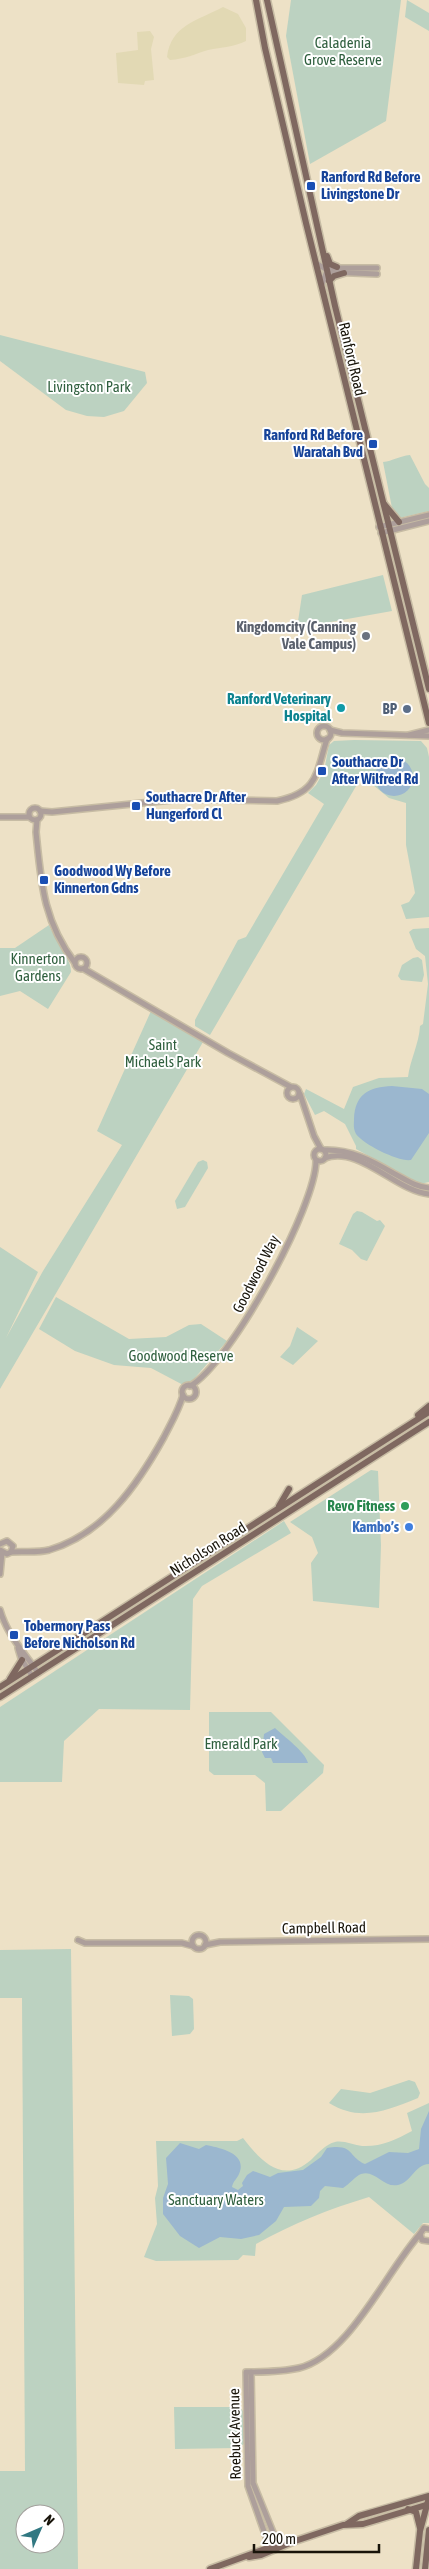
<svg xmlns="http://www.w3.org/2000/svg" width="429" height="2569" viewBox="0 0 429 2569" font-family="'Asap Condensed',sans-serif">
<rect width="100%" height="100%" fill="#ede1c6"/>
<g fill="#bcd2c1" fill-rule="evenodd">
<path d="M291 0H401L386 121 310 164 286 36Z"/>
<path d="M407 0 429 13V31L405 17Z"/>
<path d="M0 335 145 372 147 383 124 411 104 417 87 416 66 410 0 361Z"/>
<path d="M410 455 425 484 429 488V511L399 518 393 513 383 462C393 461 399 456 410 455Z"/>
<path d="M383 575 392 611 297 628 302 595Z"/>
<path d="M354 740 421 741 427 748 429 757V917L406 919 401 905 409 902 415 893 406 845V803L389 798 362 776 210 1035 195 1026V1020L238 940 246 937 324 804 308 793 316 785 324 771 329 745 334 741Z"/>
<path d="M49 925C54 938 72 960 71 972L48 1009 20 991 0 996V948H15Z"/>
<path d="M429 928V1182L420 1184 356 1149V1146L345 1124 324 1111 315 1115 304 1094 306 1089 344 1109 353 1087 379 1078 408 1077C410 1060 419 1044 420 1026L423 1024 428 984 425 956 416 949 409 932 413 929Z"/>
<path d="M418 957 422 960 424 975 422 982 401 980 398 976 402 965 413 958Z"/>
<path d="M151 1011 203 1042 0 1389V1247L38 1272 6 1338 43 1271 122 1145 97 1131Z"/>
<path d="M203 1160 207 1162 208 1168 185 1207 177 1209 175 1201 198 1162Z"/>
<path d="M357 1211 362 1212 377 1221 380 1220 385 1226 367 1261 361 1259 352 1250 339 1244 353 1214Z"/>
<path d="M56 1297 129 1339 166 1337 189 1325 201 1324 227 1341 187 1387 151 1368 114 1365 75 1351 39 1329Z"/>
<path d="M297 1327 318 1341 293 1365 280 1357 290 1346Z"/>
<path d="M371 1470 378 1471 381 1545 379 1608 313 1601 311 1563 318 1553 312 1537 290 1522Z"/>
<path d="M284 1521 291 1533 202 1586 193 1599 190 1710 99 1709 64 1741 62 1782H0V1707Z"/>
<path d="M209 1712H271L324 1765 323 1773 281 1811H266L265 1783 255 1775H214L209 1771Z"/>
<path d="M71 1949 78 2569H0V2471H25L22 1998H0V1950ZM25 2514H55V2544H25Z"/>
<path d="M170 1995 189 1996 193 1999 194 2029 190 2034 172 2036Z"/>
<path d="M409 2080 415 2082 420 2093 418 2098C386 2111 360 2122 329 2103L341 2089 370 2093Z"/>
<path d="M429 2103V2223H423L414 2234 369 2197C329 2209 292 2224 256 2244L255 2256 243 2255 238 2260 156 2261 144 2257 157 2224 155 2198 158 2186 156 2141H237L243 2138C261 2161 282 2185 311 2160 318 2153 326 2144 335 2142 343 2140 354 2145 362 2146 381 2147 395 2140 412 2131L407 2113Z"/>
<path d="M174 2407H239L244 2412V2444L238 2448 175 2449Z"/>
</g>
<g fill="#e2d9b4">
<path d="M223 7 238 14 246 28V41C234 47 222 47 208 50 195 54 185 59 170 60L167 57C171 25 197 21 223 7Z"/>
<path d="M150 31 154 37 151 49 154 80 145 81 144 85 118 83 116 53 138 50 137 32Z"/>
</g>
<g fill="#9bb7cf">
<circle cx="394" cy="777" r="19"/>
<path d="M392 1086 422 1089 429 1094V1133L411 1160C399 1162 364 1145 356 1134 353 1128 354 1124 354 1119 355 1094 369 1087 392 1086Z"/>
<path d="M275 1728C284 1737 305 1751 308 1763H273L271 1758H265L262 1752 264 1734Z"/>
<path d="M429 2111V2164C414 2165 412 2182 398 2185 383 2188 375 2169 361 2174 354 2177 350 2184 343 2188L325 2186 320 2191 319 2198 311 2206 284 2207 276 2221 259 2235 241 2239 220 2237 199 2248 180 2236 163 2214V2198L168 2184 166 2158 180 2143 199 2149 206 2145C220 2148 248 2153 239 2174 237 2179 233 2181 232 2187L238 2190 243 2186 242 2183 247 2175 253 2171 270 2177 278 2173 303 2170 321 2157 327 2148C354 2143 348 2157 365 2164L389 2152 408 2153 419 2149 421 2129Z"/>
</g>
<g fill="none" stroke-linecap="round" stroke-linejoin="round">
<g stroke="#c7bca4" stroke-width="8">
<g id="minor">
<path d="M316 263 330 272 377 274"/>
<path d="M322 284 327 271 332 268H377"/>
<path d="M379 527 429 515"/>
<path d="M381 533 429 521"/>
<circle cx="324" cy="733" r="7"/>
<path d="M330 730 342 733 429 736"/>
<path d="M409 735 429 730"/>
<circle cx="35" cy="814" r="6"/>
<path d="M40 811 52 812 182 799 277 801C319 792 316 773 327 739"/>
<path d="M0 817H29"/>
<path d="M37 820 36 832C41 882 43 921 75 963"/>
<circle cx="81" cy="963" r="6"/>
<path d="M84 969 228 1053 291 1087"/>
<circle cx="293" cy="1093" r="6"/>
<path d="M300 1094 314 1136 321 1149"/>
<circle cx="320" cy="1155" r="6"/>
<path d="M324 1150C350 1149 371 1160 393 1173 405 1179 415 1187 429 1188"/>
<path d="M325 1158C359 1145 396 1191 429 1194"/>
<circle cx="189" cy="1392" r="7"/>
<path d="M190 1386C230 1364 317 1205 316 1160"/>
<path d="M0 1544 7 1541 13 1546 11 1552 7 1554 0 1550"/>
<path d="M11 1552C23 1551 37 1553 49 1550 104 1534 138 1484 164 1437 171 1423 179 1410 183 1395"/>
<path d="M0 1574 2 1553"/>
<path d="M0 1610C7 1635 24 1652 38 1673"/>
<path d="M18 1648 21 1658 32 1676"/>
<circle cx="199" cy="1942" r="7"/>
<path d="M78 1940 85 1943H182L193 1946"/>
<path d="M205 1945 220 1942 429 1939"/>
<path d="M429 2229 424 2228 420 2234 422 2240 429 2241"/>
<path d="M251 2372 253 2483 279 2547"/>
<path d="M271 2551 248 2486 246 2372C263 2372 282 2372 299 2368 349 2356 386 2272 420 2234"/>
</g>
</g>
<g stroke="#c7bca4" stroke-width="9">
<g id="major">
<path d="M256 0 265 48 306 223 429 723"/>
<path d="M267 0 335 306 429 689"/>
<path d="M327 256 330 264 337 267"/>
<path d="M329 281 334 276 344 273"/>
<path d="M384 504 399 522"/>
<path d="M418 1415 429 1406"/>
<path d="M279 1506 289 1489"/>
<path d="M10 1679 22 1660"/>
<path d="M0 1687 429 1412"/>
<path d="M0 1697 429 1422"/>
<path d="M408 2509 416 2512 420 2528"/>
<path d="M347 2524 359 2516 429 2496"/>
<path d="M249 2557 261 2555 295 2541 343 2525 363 2524 429 2504"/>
<path d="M210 2569 279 2544"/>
<path d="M416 2569 420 2531 428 2501"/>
<path d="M425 2569 429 2530"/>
</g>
</g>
<use href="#minor" stroke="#ad9f9b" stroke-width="5"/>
<use href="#major" stroke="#7f6860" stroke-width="6"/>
</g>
<g fill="#1a4fb4" stroke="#fff" stroke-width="2">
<rect x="306" y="181" width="10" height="10" rx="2.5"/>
<rect x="368" y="439" width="10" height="10" rx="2.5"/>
<rect x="317" y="766" width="10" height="10" rx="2.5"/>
<rect x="131" y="801" width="10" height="10" rx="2.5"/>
<rect x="39" y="875" width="10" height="10" rx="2.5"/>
<rect x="9" y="1630" width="10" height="10" rx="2.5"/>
</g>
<circle fill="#6b7280" stroke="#fff" stroke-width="2" cx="366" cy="636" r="5"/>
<circle fill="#0f9aa8" stroke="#fff" stroke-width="2" cx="341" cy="708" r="5"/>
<circle fill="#5c6f8a" stroke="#fff" stroke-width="2" cx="407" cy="709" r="5"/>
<circle fill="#2e9e5b" stroke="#fff" stroke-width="2" cx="405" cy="1506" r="5"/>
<circle fill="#3f7fe0" stroke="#fff" stroke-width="2" cx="409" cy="1527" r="5"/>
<g text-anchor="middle" stroke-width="4" stroke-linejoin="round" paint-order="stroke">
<g font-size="15" fill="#2f5f3e" stroke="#fff">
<text x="343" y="48">Caladenia<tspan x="343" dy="17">Grove Reserve</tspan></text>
<text x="89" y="392">Livingston Park</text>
<text x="38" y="964">Kinnerton<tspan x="38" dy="17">Gardens</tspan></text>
<text x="163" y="1050">Saint<tspan x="163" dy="17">Michaels Park</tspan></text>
<text x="181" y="1361">Goodwood Reserve</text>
<text x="241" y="1749">Emerald Park</text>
<text x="216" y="2205">Sanctuary Waters</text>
</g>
<g font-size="15" font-weight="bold" fill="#164399" stroke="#fff" text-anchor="start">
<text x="321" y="182">Ranford Rd Before<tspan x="321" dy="17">Livingstone Dr</tspan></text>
<text x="363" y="440" text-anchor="end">Ranford Rd Before<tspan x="363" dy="17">Waratah Bvd</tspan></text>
<text x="332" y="767">Southacre Dr<tspan x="332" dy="17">After Wilfred Rd</tspan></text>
<text x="146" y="802">Southacre Dr After<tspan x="146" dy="17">Hungerford Cl</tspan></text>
<text x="54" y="876">Goodwood Wy Before<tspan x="54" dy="17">Kinnerton Gdns</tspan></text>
<text x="24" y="1631">Tobermory Pass<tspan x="24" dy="17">Before Nicholson Rd</tspan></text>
</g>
<g font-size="15" fill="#18140a" stroke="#fff">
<text transform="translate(352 359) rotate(77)" y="5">Ranford Road</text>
<text transform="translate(256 1274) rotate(-63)" y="5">Goodwood Way</text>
<text transform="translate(208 1549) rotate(-32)" y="5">Nicholson Road</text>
<text transform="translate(324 1928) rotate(-1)" y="5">Campbell Road</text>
<text transform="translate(235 2434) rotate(-91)" y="5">Roebuck Avenue</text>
</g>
<g font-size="15" font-weight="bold" fill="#5b616d" stroke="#fff" text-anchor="end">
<text x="356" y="632">Kingdomcity (Canning<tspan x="356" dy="17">Vale Campus)</tspan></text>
</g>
<g font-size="15" font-weight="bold" fill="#0d838f" stroke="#fff" text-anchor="end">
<text x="331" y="704">Ranford Veterinary<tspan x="331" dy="17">Hospital</tspan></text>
</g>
<g font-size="15" font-weight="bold" fill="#4e5e75" stroke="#fff" text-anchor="end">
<text x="397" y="714">BP</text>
</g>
<g font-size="15" font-weight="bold" fill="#27864d" stroke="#fff" text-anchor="end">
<text x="395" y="1511">Revo Fitness</text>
</g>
<g font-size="15" font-weight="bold" fill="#366cbe" stroke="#fff" text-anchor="end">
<text x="399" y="1532">Kambo’s</text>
</g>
</g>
<g transform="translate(40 2529) rotate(45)"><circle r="24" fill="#ffffff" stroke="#a3a19d"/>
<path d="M0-4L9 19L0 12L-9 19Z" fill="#317882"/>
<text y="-8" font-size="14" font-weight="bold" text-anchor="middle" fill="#18140a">N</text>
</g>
<path d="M254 2544v8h125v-8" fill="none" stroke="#18140a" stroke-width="2.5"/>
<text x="262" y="2544" font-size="15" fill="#18140a" stroke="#ffffff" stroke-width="4" paint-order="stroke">200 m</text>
</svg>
